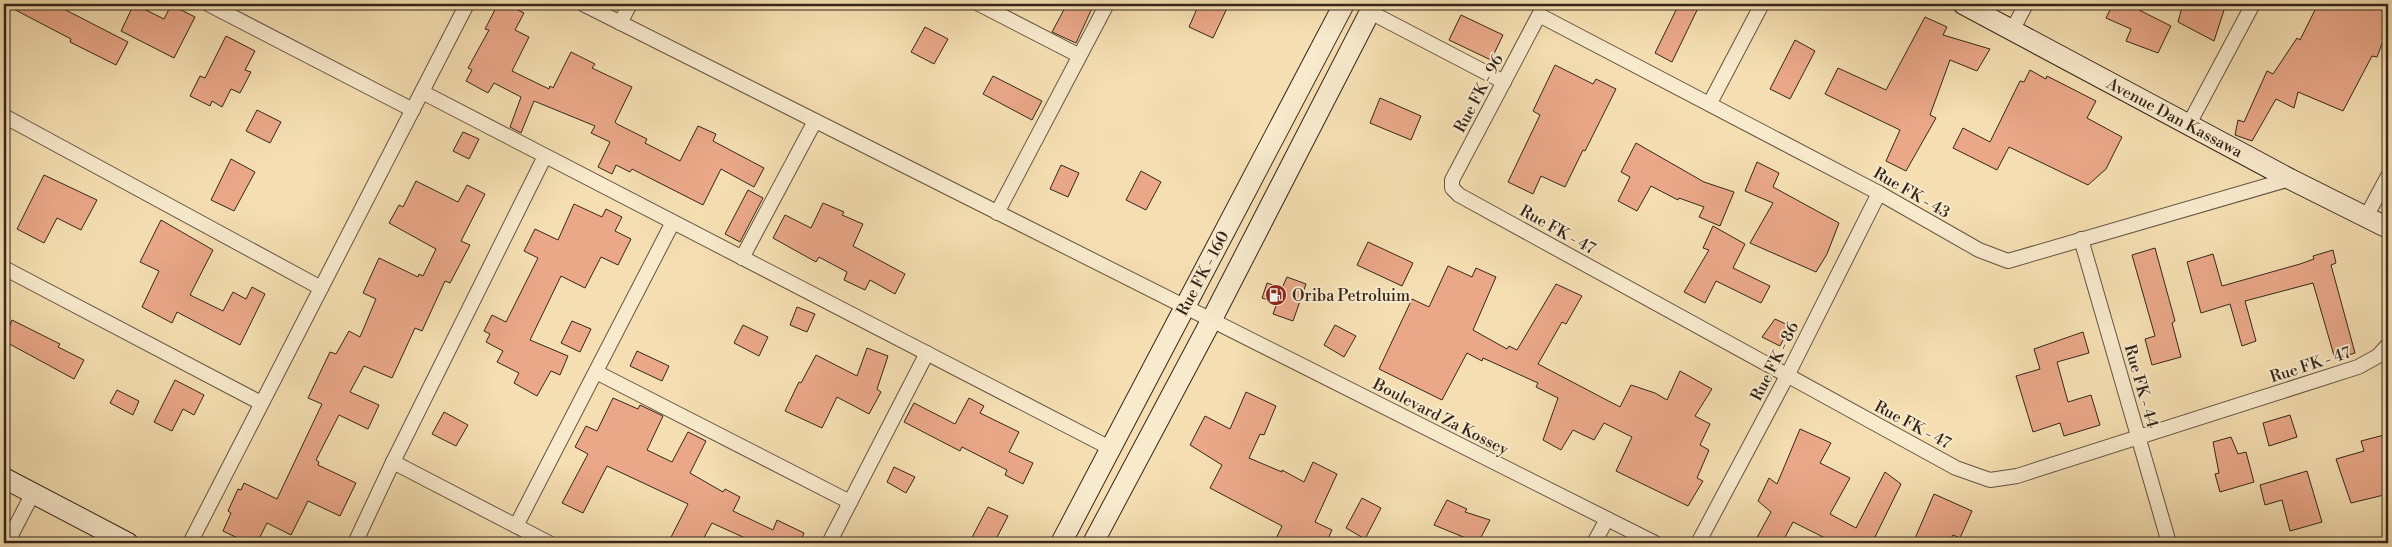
<svg xmlns="http://www.w3.org/2000/svg" width="2392" height="547" viewBox="0 0 2392 547" font-family="'Libre Bodoni',serif">
<rect width="100%" height="100%" fill="#f5dfb2"/>
<filter id="stains"><feTurbulence type="fractalNoise" baseFrequency=".004" numOctaves="4"/><feColorMatrix values="0 0 0 0 .2 0 0 0 0 .09 0 0 0 0 .02 0 0 0 .5 -.17"/></filter>
<radialGradient id="worn" r=".72"><stop offset=".6" stop-color="#630" stop-opacity="0"/><stop offset="1" stop-color="#630" stop-opacity=".3"/></radialGradient>
<g fill="#eaa889" stroke="#34261a">
<path d="M4 4H54L128 42 116 65 70 42 71 39Z"/>
<path d="M134 4 164 19 171 5 195 17 174 58 121 31Z"/>
<path d="M498 4H506L524 13 515 30 529 37 512 71 549 89 550 86 553 88 571 52 595 64 592 68 632 87 615 122 617 124 647 139 645 143 680 161 698 126 716 134 713 141 764 168 754 187 721 169 703 205 632 169 630 172 616 165 612 174 598 167 610 142 591 133 595 126 534 101 521 133 510 127 521 97 494 83 488 93 466 81 472 70 468 68 489 30 485 29Z"/>
<path d="M1067 4H1094L1076 43 1052 32Z"/>
<path d="M1199 4H1229L1213 38 1189 27Z"/>
<path d="M1679 4H1700L1672 62 1655 53Z"/>
<path d="M2113 4H2143L2139 10 2171 26 2158 53 2126 41 2131 29 2106 18Z"/>
<path d="M2183 4H2226L2214 41 2178 22Z"/>
<path d="M2318 4H2388V28L2377 57 2372 56 2343 111 2298 92 2294 108 2276 99 2252 141 2235 135 2238 120 2244 122 2267 71 2273 74 2297 38 2300 40Z"/>
<path d="M1461 15 1503 35 1491 60 1449 40Z"/>
<path d="M1925 17 1947 27 1943 35 1990 49 1977 71 1950 60 1930 115 1936 118 1906 171 1886 161 1900 130 1825 94 1838 68 1886 90Z"/>
<path d="M925 27 948 39 934 64 911 52Z"/>
<path d="M226 36 255 51 245 70 251 72 240 93 231 89 222 107 212 101 210 106 190 96 200 76 205 78Z"/>
<path d="M1795 40 1815 51 1790 99 1770 89Z"/>
<path d="M1555 65 1593 84 1596 79 1616 89 1585 151 1583 150 1565 187 1541 176 1533 194 1508 182 1540 115 1533 111Z"/>
<path d="M2030 70 2046 79 2047 76 2096 101 2087 118 2122 137 2106 169 2088 185 2009 147 1997 170 1953 148 1963 128 1990 142 2020 81 2024 82Z"/>
<path d="M993 76 1042 101 1032 120 983 94Z"/>
<path d="M1380 98 1421 116 1411 140 1370 123Z"/>
<path d="M257 110 281 122 270 143 246 131Z"/>
<path d="M463 132 479 139 469 159 453 151Z"/>
<path d="M1636 143 1704 182 1734 192 1720 226 1699 217 1704 207 1679 198 1678 200 1651 186 1637 211 1618 201 1630 177 1621 172Z"/>
<path d="M231 159 255 172 234 211 211 200Z"/>
<path d="M1757 162 1779 173 1773 187 1839 223 1827 254 1816 272 1750 243 1773 203 1745 191Z"/>
<path d="M1061 165 1079 173 1068 197 1050 189Z"/>
<path d="M1141 171 1161 182 1146 210 1126 200Z"/>
<path d="M44 175 97 200 81 230 57 218 44 243 17 229Z"/>
<path d="M416 181 458 202 467 185 485 194 461 241 470 245 450 283 445 281 422 331 415 328 392 378 364 366 350 392 379 405 368 429 339 415 316 460 319 462 318 465 356 483 340 516 308 501 291 535 267 523 257 543H248L223 531 231 513 228 511 238 489 241 490 244 483 277 499 322 404 308 398 330 352 336 354 349 331 360 337 376 299 363 293 379 258 418 277 419 274 423 276 436 249 389 223 399 205 403 207Z"/>
<path d="M748 190 763 198 740 242 725 234Z"/>
<path d="M823 203 844 212 842 215 863 224 853 246 905 274 895 294 870 280 865 290 844 280 847 272 819 257 816 262 773 238 785 215 811 228Z"/>
<path d="M574 204 602 217 606 209 622 217 615 231 631 239 618 265 601 257 585 288 561 276 530 340 568 356 560 375 551 371 537 396 514 383 519 373 497 362 503 351 486 342 490 334 484 331 492 315 506 322 538 258 524 251 535 229 558 240Z"/>
<path d="M161 220 213 250 190 295 223 311 233 292 246 299 252 287 265 294 240 345 177 312 172 323 142 307 159 271 140 262Z"/>
<path d="M1713 226 1745 244 1733 268 1770 286 1761 303 1716 281 1705 303 1684 292 1709 250 1703 248Z"/>
<path d="M1368 242 1413 263 1402 286 1357 265Z"/>
<path d="M2155 248 2175 321 2172 323 2181 357 2152 365 2145 339 2155 336 2132 255Z"/>
<path d="M2333 250 2336 263 2331 265 2355 353 2335 359 2313 283 2245 301 2256 341 2242 346 2230 304 2201 313 2187 262 2213 254 2222 286 2300 264 2314 259 2313 256Z"/>
<path d="M1448 266 1472 277 1476 268 1496 277 1473 330 1507 349 1509 346 1517 350 1556 284 1582 296 1566 324 1562 322 1538 364 1620 407 1631 385 1655 393 1667 400 1680 371 1712 389 1695 416 1710 424 1700 445 1709 450 1697 478 1703 481 1688 506 1616 471 1632 437 1604 423 1594 440 1573 430 1561 450 1543 440 1558 398 1536 387 1538 383 1483 358 1482 361 1467 353 1442 400 1379 369 1412 299 1429 307Z"/>
<path d="M1287 277 1306 284 1293 321 1273 314 1277 303 1262 298 1267 283 1282 288Z"/>
<path d="M797 307 815 314 807 332 790 325Z"/>
<path d="M1775 319 1790 326 1780 346 1762 337Z"/>
<path d="M12 320 60 344 58 347 84 360 74 379 4 341Z"/>
<path d="M572 321 591 329 580 352 561 343Z"/>
<path d="M743 325 768 337 759 356 734 343Z"/>
<path d="M1335 325 1356 336 1344 357 1324 345Z"/>
<path d="M2083 332 2089 353 2057 362 2068 402 2091 395 2100 425 2064 436 2060 423 2033 432 2016 376 2040 369 2034 349Z"/>
<path d="M867 348 888 356 877 389 881 392 869 414 837 397 822 428 785 411 799 382 801 383 816 355 857 376Z"/>
<path d="M637 351 669 366 662 381 630 366Z"/>
<path d="M175 380 204 395 194 415 183 409 172 431 154 422Z"/>
<path d="M117 390 139 401 133 415 110 403Z"/>
<path d="M1246 392 1276 406 1264 435 1260 434 1249 458 1282 472V470L1304 482 1313 462 1337 474 1315 522 1332 530 1326 543H1274L1282 526 1210 488 1222 465 1190 445 1205 416 1230 429Z"/>
<path d="M613 398 638 409 640 405 663 416 647 450 672 462 688 432 706 441 690 473 723 492 725 489 740 497 733 511 773 530 777 520 804 533 800 542 802 543H756L712 523 701 543H668L688 504 607 466 583 513 562 503 588 454 575 447 586 426 597 431Z"/>
<path d="M969 398 984 406 980 413 1019 432 1009 452 1033 463 1023 484 1005 475 1007 470 962 447 960 451 904 422 914 403 955 424Z"/>
<path d="M444 412 468 425 456 446 432 434Z"/>
<path d="M2290 415 2297 437 2269 446 2263 423Z"/>
<path d="M1800 429 1831 443 1820 463 1850 478 1830 514 1856 528 1885 472 1901 484 1875 537 1886 543H1835L1793 522 1782 543H1754L1771 512 1758 501 1769 478 1777 484Z"/>
<path d="M2388 434V494L2351 503 2336 459 2364 451 2361 441Z"/>
<path d="M2231 437 2238 454 2246 452 2254 482 2220 492 2215 474 2219 473 2213 442Z"/>
<path d="M894 467 915 477 906 493 887 482Z"/>
<path d="M2307 471 2322 522 2290 531 2282 500 2265 505 2260 485Z"/>
<path d="M1934 494 1972 511 1960 538 1953 535 1948 543H1913Z"/>
<path d="M1362 498 1381 508 1365 539 1346 528Z"/>
<path d="M1447 500 1467 509 1465 512 1490 520 1478 543 1434 525Z"/>
<path d="M988 507 1008 516 994 543H969Z"/>
</g>
<g fill="none" stroke-linecap="round" stroke-linejoin="round">
<g stroke="#645440" stroke-width="16">
<g id="street">
<path d="M208 4 413 110"/>
<path d="M583 4 1655 543"/>
<path d="M979 4 1078 55"/>
<path d="M1370 12 1504 82"/>
<path d="M620 23 630 4"/>
<path d="M2013 29 2026 4"/>
<path d="M422 92 1110 448"/>
<path d="M1710 103 1762 4"/>
<path d="M4 116 321 288"/>
<path d="M2189 124 2253 4"/>
<path d="M2290 179 2008 261 1979 250 1879 193 1539 15 1452 180V188L1459 195 1956 468 1990 480 2017 476 2358 367 2378 356 2388 345"/>
<path d="M997 213 1107 4"/>
<path d="M2366 217 2388 176"/>
<path d="M2081 239 2169 543"/>
<path d="M742 258 815 121"/>
<path d="M4 268 261 403"/>
<path d="M596 372 850 502"/>
<path d="M393 462 549 543"/>
<path d="M516 526 673 222"/>
<path d="M7 543 33 493"/>
<path d="M190 543 467 4"/>
<path d="M355 543 393 462 545 156"/>
<path d="M829 543 927 353"/>
<path d="M1594 543 1607 519"/>
<path d="M1698 543 1787 376 1879 193"/>
</g>
</g>
<g stroke="#34261a" stroke-width="22">
<g id="secondary">
<path d="M1963 4 2290 179 2388 228"/>
<path d="M4 478 128 543"/>
<path d="M1061 543 1344 4"/>
<path d="M1093 543 1211 321 1374 4"/>
</g>
</g>
<use href="#street" stroke="#f8eacd" stroke-width="14"/>
<use href="#secondary" stroke="#f8eacd" stroke-width="20"/>
</g>
<defs>
<g id="fuel-disc" transform="scale(1.125)"><circle r="9.5" fill="#8f2418" stroke="#f8eacd"/><path d="M-5.5-6h7V0h2V4h1.3V-2.5L3-4.5l.8-.8L6-3V5H2.5V1h-1V6h-7ZM-4.2-4.7v3.2H.2V-4.7Z" fill="#fff"/></g>
</defs>
<g fill-rule="evenodd">
<use href="#fuel-disc" x="1276" y="295"/>
</g>
<g text-anchor="middle" stroke-width="4" stroke-linejoin="round" paint-order="stroke">
<g font-size="16" fill="#34261a" stroke="#f8eacd">
<text transform="translate(1478 93) rotate(-62)" y="6">Rue FK - 96</text>
<text transform="translate(2175 117) rotate(28)" y="6">Avenue Dan Kassawa</text>
<text transform="translate(1912 192) rotate(30)" y="6">Rue FK - 43</text>
<text transform="translate(1558 229) rotate(29)" y="6">Rue FK - 47</text>
<text transform="translate(1202 273) rotate(-62)" y="6">Rue FK - 160</text>
<text transform="translate(1774 361) rotate(-63)" y="6">Rue FK - 86</text>
<text transform="translate(2310 364) rotate(-18)" y="6">Rue FK - 47</text>
<text transform="translate(2142 386) rotate(74)" y="6">Rue FK - 44</text>
<text transform="translate(1441 416) rotate(27)" y="6">Boulevard Za Kossey</text>
<text transform="translate(1913 424) rotate(28)" y="6">Rue FK - 47</text>
</g>
<g font-size="16" fill="#34261a" stroke="#f8eacd" text-anchor="start">
<text x="1292" y="301">Oriba Petroluim</text>
</g>
</g>
<rect width="2392" height="547" fill="none" stroke="#f5dfb2" stroke-width="20"/>
<rect x="5" y="5" width="2382" height="537" fill="none" stroke="#34261a" stroke-width="2.5"/>
<rect x="10" y="10" width="2372" height="527" fill="none" stroke="#34261a"/>
<rect width="100%" height="100%" filter="url(#stains)"/>
<rect width="100%" height="100%" fill="url(#worn)"/>
</svg>
